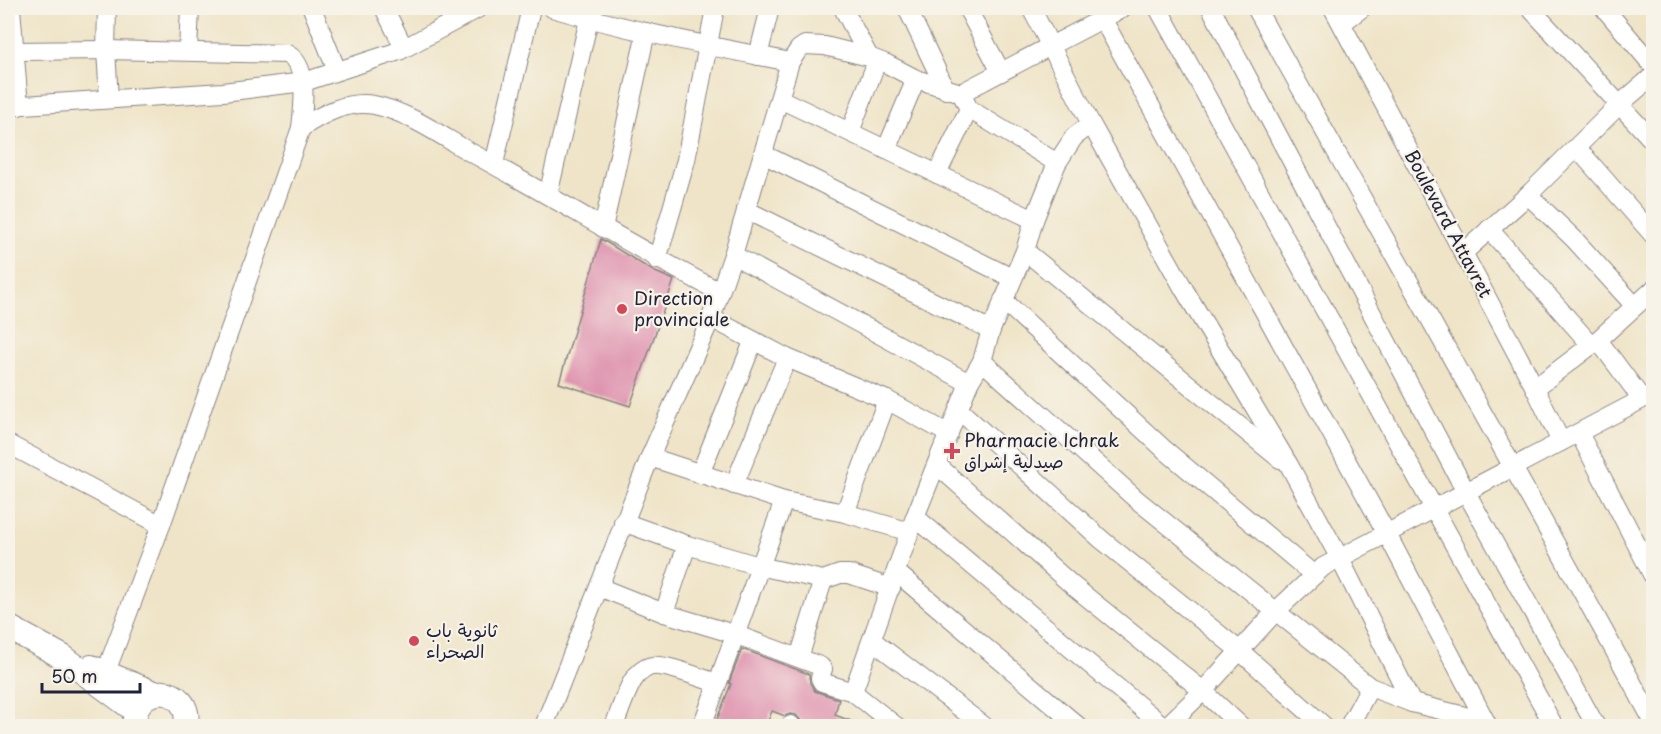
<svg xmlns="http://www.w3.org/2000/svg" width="1661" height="734" viewBox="0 0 1661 734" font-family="'Playpen Sans','Playpen Sans Arabic',sans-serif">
<rect width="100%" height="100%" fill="#f7f3e8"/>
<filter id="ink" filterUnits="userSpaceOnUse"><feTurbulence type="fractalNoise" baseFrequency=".0167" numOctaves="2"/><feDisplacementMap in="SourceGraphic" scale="12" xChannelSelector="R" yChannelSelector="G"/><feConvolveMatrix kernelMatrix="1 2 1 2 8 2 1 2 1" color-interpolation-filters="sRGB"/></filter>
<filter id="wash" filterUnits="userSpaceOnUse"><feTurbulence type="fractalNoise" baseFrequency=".008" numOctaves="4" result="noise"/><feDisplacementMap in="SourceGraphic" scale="24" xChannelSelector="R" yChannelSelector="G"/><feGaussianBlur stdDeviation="1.35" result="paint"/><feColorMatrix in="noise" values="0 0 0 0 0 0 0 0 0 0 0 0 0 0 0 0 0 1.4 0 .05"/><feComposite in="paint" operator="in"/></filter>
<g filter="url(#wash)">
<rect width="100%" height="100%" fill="#efe4c7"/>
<g id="blocks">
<g fill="#dc88a9">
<path d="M601 239 653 271 674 280 630 406 559 383Z"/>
<path d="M742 649 809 674 810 683 815 691 839 699 835 715 864 726H816L802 722 796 715 790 714 785 716 772 711 766 726H726L716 722 731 684 729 683Z"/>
</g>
</g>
</g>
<g filter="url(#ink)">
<use href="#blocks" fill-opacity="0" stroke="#888381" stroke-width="1.5"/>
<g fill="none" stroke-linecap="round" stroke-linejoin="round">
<g stroke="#888381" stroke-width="20">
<g id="minor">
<path d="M11 8 19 106"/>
<path d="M107 8 106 50 109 99"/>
<path d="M312 8 337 71"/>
<path d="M384 8 404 48"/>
<path d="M552 8C630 31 710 46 790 62"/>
<path d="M843 8 869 57"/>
<path d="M907 8 946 90"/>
<path d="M967 8 1001 72"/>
<path d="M1031 8 1091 124 1185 291 1289 465 1339 557 1412 703 1485 721"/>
<path d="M1158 8 1554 726"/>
<path d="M1211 8 1466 492 1596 726"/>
<path d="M1256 8C1388 246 1524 483 1654 723"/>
<path d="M1333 8 1535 388 1561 442"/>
<path d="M1530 8 1654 142"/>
<path d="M1604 8 1654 67"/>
<path d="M1097 9 1387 534 1488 726"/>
<path d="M1342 23 1362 8"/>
<path d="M13 51 106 50 287 54C310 66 303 107 301 128"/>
<path d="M188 51 190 8"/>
<path d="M758 56 770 8"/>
<path d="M961 93 969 109 1057 163"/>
<path d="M780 99 1034 220"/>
<path d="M8 106 223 92 304 82 399 51 479 8"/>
<path d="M850 132 877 61"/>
<path d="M1577 148 1654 236"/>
<path d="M886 150 916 79"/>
<path d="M763 154 1012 278"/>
<path d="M494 164 531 8"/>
<path d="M937 174 969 109"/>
<path d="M548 195 589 19"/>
<path d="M1528 195 1574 239 1634 305"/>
<path d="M746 210 991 330"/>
<path d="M603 228 646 32"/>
<path d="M1489 229 1591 345"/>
<path d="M1025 251 1280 459"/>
<path d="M1463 253 1528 195 1620 104 1654 75"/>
<path d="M733 255 969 383"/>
<path d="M657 260 686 160 715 8"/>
<path d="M1003 300 1165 450 1314 575"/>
<path d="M711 318 787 358 887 400 949 434"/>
<path d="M1598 340 1642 399"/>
<path d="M982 361 1136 499 1370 687 1412 703"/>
<path d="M1535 388 1598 340 1654 289"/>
<path d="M959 410 1102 540 1240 651 1324 726"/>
<path d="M1579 433 1654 578"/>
<path d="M8 444 161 525"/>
<path d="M650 457 784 501 845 513 910 532"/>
<path d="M937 465 1072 585 1203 691 1241 726"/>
<path d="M700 474 753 342"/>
<path d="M734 485 787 358"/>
<path d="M845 513 887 400"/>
<path d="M915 517 1163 726"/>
<path d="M623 522 687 545 759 566 823 580 840 574H849L891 588"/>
<path d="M896 572 1078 726"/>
<path d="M599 587 664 613 734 634 820 666 823 669 820 678 822 682 853 692 896 726"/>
<path d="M664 613 687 545"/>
<path d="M873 641 984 726"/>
<path d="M799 658 823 580"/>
<path d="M101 685 161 525 301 128C322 114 348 100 374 105 406 111 440 135 468 151 553 196 634 248 720 292"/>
<path d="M853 692 915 517 969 383 982 361 991 330 1025 251 1034 220 1057 163 1074 137 1091 124"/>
<path d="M544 726 650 457 711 318 733 255 790 62 799 49 805 45 825 46 869 57 887 64 916 79 961 93 1123 8"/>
<path d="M614 726C620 712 627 686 637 675 641 671 648 666 653 666 667 664 702 679 717 683"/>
<path d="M702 726 784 501"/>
<path d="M791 726V725"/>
<path d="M1167 726 1203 691 1276 611 1323 567 1654 393"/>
<path d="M1349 726 1370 687"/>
</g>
</g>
<g stroke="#888381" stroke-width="26">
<g id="major">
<path d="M8 627 63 657 136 711"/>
<path d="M91 667 154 693"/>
<path d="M135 724C131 681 193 683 186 726"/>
</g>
</g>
<use href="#minor" stroke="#fff" stroke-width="18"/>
<use href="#major" stroke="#fff" stroke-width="24"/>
</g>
</g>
<g fill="#d1495b" stroke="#f7f3e8" stroke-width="2">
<circle cx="622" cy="309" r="6"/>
<path d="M949 442h6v6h6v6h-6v6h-6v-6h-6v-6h6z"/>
<circle cx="414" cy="641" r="6"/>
</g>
<g text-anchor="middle" stroke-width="4.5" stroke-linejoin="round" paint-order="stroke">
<g font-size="18" fill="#22223b" stroke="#f7f3e8">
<text transform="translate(1448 224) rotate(62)" y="6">Boulevard Attavret</text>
</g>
<g font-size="18" fill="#22223b" stroke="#f7f3e8" text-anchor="start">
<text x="634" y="305">Direction<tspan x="634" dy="21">provinciale</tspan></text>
<text x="964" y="447">Pharmacie Ichrak<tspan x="964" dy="21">صيدلية إشراق</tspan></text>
<text x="426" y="637">ثانوية باب<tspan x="426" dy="21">الصحراء</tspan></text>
</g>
</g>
<rect width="1661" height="734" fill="none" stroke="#f7f3e8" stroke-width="30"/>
<path d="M42 683v9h98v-9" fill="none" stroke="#22223b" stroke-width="3"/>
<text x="51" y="683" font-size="18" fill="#22223b" stroke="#f7f3e8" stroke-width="4.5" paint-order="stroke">50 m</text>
</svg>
